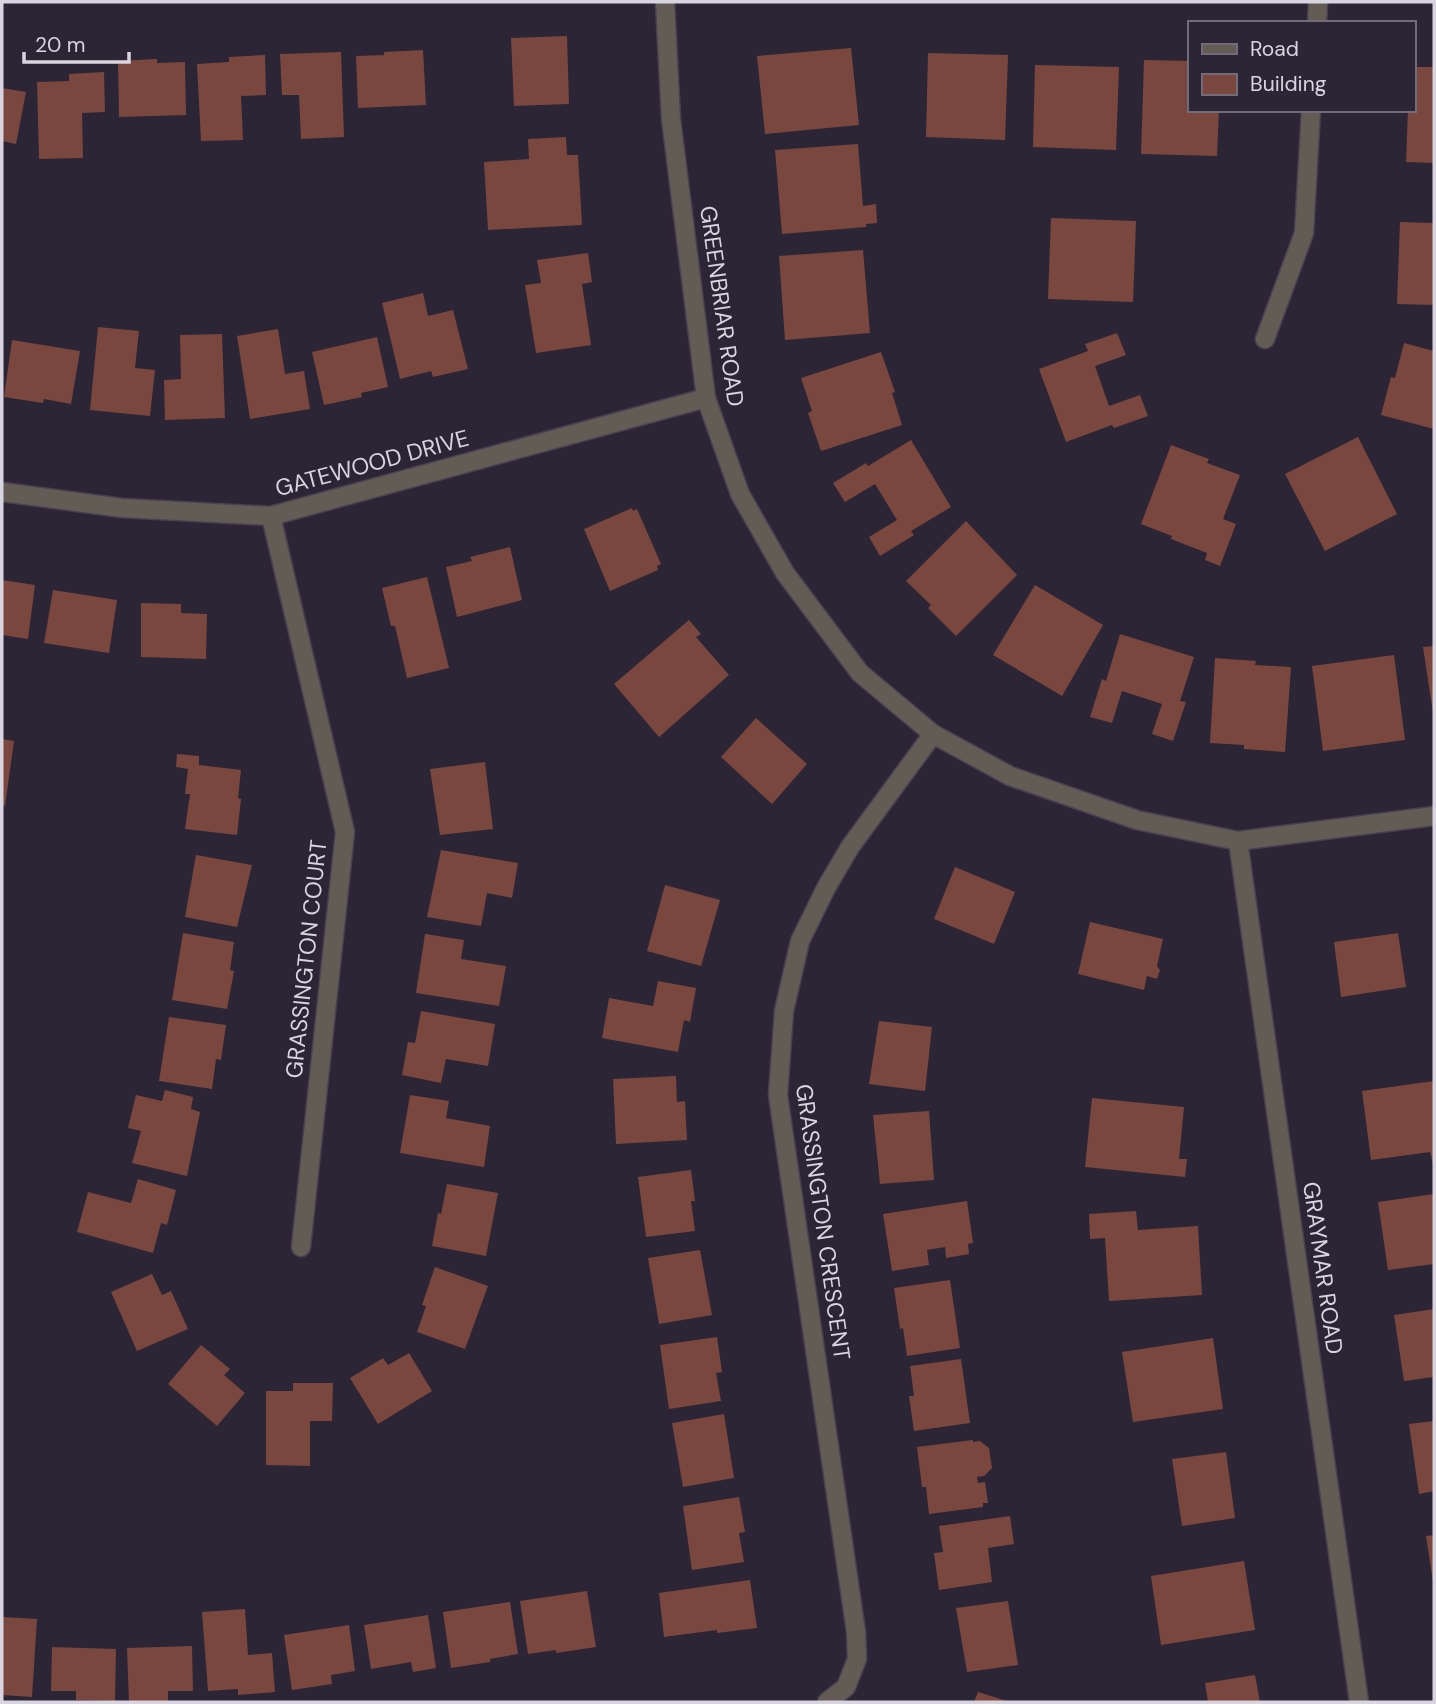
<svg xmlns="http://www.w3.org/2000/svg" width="1436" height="1704" viewBox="0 0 1436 1704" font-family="'DM Sans',sans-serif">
<rect width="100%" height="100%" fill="#2c2536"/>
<g fill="#79473e">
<path d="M567 36 569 104 514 106 511 38Z"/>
<path d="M851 48 859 125 765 134 757 56Z"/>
<path d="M423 50 426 105 358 108 356 56 384 55V52Z"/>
<path d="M341 52 344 137 301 139 299 95H282L280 54Z"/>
<path d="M928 53 1008 55 1005 140 926 137Z"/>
<path d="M265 55 266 95 241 96 243 140 201 141 197 64 229 62V57Z"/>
<path d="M157 59V63L185 62 186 115 119 117 118 61Z"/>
<path d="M1144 60 1189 61V110H1219L1217 156 1141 154Z"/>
<path d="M1035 65 1119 67 1116 150 1033 147Z"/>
<path d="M1413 67H1434V163L1406 162 1408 110H1413Z"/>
<path d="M104 72 105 112 82 113 83 158 39 159 37 82 69 81V74Z"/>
<path d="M2 88 26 92 16 144 2 141Z"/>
<path d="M566 137 567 155H578L582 225 488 230 484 162 529 159 528 139Z"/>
<path d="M858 144 863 206 876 204 877 223 866 224V227L782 234 775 150Z"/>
<path d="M1051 218 1136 221 1133 302 1048 299Z"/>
<path d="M1400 222 1434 223V305L1397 304Z"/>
<path d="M863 250 870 333 785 340 779 256Z"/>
<path d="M588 253 592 282 582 284 591 345 536 353 525 285 541 283 537 260Z"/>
<path d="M423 293 428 316 453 310 468 369 433 377 431 371 400 379 382 303Z"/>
<path d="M98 327 139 331 135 368 155 370 150 416 90 410Z"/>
<path d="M278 329 285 374 304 371 310 409 250 419 237 336Z"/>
<path d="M1117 333 1126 355 1095 366 1109 406 1140 395 1148 416 1114 428 1112 425 1066 442 1039 369 1088 351 1085 344Z"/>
<path d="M222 334 225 418 165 420 164 380 181 379 180 335Z"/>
<path d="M377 337 388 387 361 393 362 397 324 405 312 352Z"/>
<path d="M12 340 80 351 71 404 44 399 43 403 4 397Z"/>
<path d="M1404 343 1434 351V429L1381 415 1391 377 1395 378Z"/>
<path d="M881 352 895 392 892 393 902 425 821 451 808 413 812 411 801 378Z"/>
<path d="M1358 437 1397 514 1325 551 1285 474Z"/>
<path d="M911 440 951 507 911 531 914 535 880 556 869 537 897 520 875 484 845 502 833 483 866 463 868 466Z"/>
<path d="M1171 445 1209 459 1207 463 1240 475 1223 519 1236 524 1220 566 1205 560 1207 553 1171 539 1172 536 1141 524Z"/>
<path d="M632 508 633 511 637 509 661 564 657 566 658 570 610 591 584 529Z"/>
<path d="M966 521 1017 575 956 636 928 608 931 605 906 581Z"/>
<path d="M510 547 522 600 457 617 446 567 472 561 470 557Z"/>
<path d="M427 577 449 668 407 678 395 626H391L382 588Z"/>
<path d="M2 580 35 585 28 639 2 635Z"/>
<path d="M1035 585 1103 625 1062 696 993 655Z"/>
<path d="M53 590 117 600 109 653 44 643Z"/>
<path d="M141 603 181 604V613L207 614 206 659 141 657Z"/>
<path d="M689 620 701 634 696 637 729 675 659 737 614 684Z"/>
<path d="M1120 634 1194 657 1180 701 1186 702 1173 741 1152 734 1162 704 1122 691 1112 723 1090 717 1102 679 1106 681Z"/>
<path d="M1434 646V713H1433L1423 647Z"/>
<path d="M1394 655 1405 740 1323 751 1312 666Z"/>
<path d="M1215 658 1256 661 1255 665 1291 667 1285 752 1244 749V745L1210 743Z"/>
<path d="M756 718 807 764 772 804 721 757Z"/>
<path d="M2 739 14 741 5 806 2 805Z"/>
<path d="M177 754 199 756V765L241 770 238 798 241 799 237 835 185 829 190 794H185L188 769 176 767Z"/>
<path d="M485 762 493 829 440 835 430 769Z"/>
<path d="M441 850 518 863 512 898 487 893 481 926 427 917Z"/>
<path d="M196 855 252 865 237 927 185 917Z"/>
<path d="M955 867 1015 892 994 944 934 919Z"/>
<path d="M665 885 720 900 701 966 647 951Z"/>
<path d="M1090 922 1163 939 1157 966 1160 970 1157 979 1147 976 1144 990 1078 974Z"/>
<path d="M183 933 234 942 230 970 234 971 227 1009 172 1000Z"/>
<path d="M1398 933 1406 987 1341 997 1334 942Z"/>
<path d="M425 934 464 940 461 959 506 966 499 1006 416 993Z"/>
<path d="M658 981 696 988 690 1022 684 1020 678 1052 602 1038 609 998 653 1006Z"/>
<path d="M421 1011 495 1024 488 1066 446 1059 441 1083 402 1075 408 1042 415 1043Z"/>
<path d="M169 1017 226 1025 221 1060 216 1059 212 1089 159 1081Z"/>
<path d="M879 1021 932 1027 925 1091 869 1084Z"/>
<path d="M676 1076 677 1102 685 1101 687 1140 616 1144 613 1079Z"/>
<path d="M1434 1081V1168L1430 1152 1371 1160 1362 1091Z"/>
<path d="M165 1090 193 1097 191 1109 200 1112 187 1176 132 1163 141 1131 128 1128 136 1095 162 1101Z"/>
<path d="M410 1095 449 1101 446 1118 490 1126 484 1167 400 1153Z"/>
<path d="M1092 1098 1184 1107 1179 1159H1187L1185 1177 1085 1167Z"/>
<path d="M929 1111 934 1180 880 1184 873 1115Z"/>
<path d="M691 1170 695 1201H691L695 1231 646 1237 638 1177Z"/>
<path d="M138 1179 176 1190 167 1225 161 1223 153 1253 77 1232 88 1192 131 1203Z"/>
<path d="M447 1184 498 1193 486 1256 432 1246 438 1213 441 1214Z"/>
<path d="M1434 1194V1264L1388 1270 1378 1202Z"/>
<path d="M967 1201 973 1243 968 1244 969 1254 946 1258 945 1247 927 1250 929 1265 892 1271 883 1214Z"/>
<path d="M1136 1211 1138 1230 1198 1226 1202 1295 1109 1301 1105 1238 1090 1239 1089 1214Z"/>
<path d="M700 1250 712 1315 659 1324 648 1258Z"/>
<path d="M435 1267 488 1286 465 1349 417 1332 426 1306 422 1305Z"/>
<path d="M152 1274 162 1295 171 1291 188 1329 137 1351 111 1292Z"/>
<path d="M950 1280 960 1348 907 1356 903 1328 900 1329 894 1288Z"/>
<path d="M1434 1309V1377L1404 1381 1394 1315Z"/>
<path d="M717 1337 722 1372 716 1373 721 1401 669 1409 660 1345Z"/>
<path d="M1213 1338 1223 1409 1133 1422 1122 1352Z"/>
<path d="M201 1345 230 1369 224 1375 245 1393 217 1426 168 1384Z"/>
<path d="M409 1353 432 1391 378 1424 350 1378 383 1358 388 1365Z"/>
<path d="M961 1359 970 1423 914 1431 909 1396H914L910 1366Z"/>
<path d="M293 1383H333L332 1421H310V1466L266 1465V1391H293Z"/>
<path d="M724 1414 734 1478 683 1487 672 1423Z"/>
<path d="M1434 1421V1491L1419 1494 1409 1424Z"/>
<path d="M973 1440V1442L980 1441 989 1448 992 1468 984 1476 977 1477 978 1483 985 1482 988 1503H983V1507L929 1514 926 1487H922L917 1447Z"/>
<path d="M1226 1452 1235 1518 1182 1526 1172 1459Z"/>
<path d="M739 1497 745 1532 739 1533 744 1562 692 1570 683 1506Z"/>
<path d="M1010 1516 1014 1544 988 1548 992 1582 939 1590 934 1553 943 1552 939 1526Z"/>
<path d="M1434 1535V1582H1433L1426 1536Z"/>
<path d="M1244 1561 1255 1630 1161 1645 1151 1576Z"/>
<path d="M750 1580 757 1628 717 1633V1630L664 1637 659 1593Z"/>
<path d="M587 1591 596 1647 556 1653V1650L528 1654 520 1601Z"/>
<path d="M1008 1601 1018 1665 967 1672 956 1608Z"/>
<path d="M510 1602 518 1654 490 1659V1662L451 1668 443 1612Z"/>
<path d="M245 1609 248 1655 272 1653 275 1692 238 1695V1689L208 1691 202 1612Z"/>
<path d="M428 1615 436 1668 413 1672 411 1662 371 1669 364 1625Z"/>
<path d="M2 1617 37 1619 32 1697 2 1695Z"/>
<path d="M349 1625 355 1671 331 1675 332 1684 292 1690 284 1635Z"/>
<path d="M192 1646 193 1691H168V1701L129 1702 127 1648Z"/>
<path d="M52 1647 116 1649 115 1701 76 1700V1691H51Z"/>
<path d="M1255 1675 1260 1702H1208L1205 1683Z"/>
<path d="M978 1692 1010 1702H974Z"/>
</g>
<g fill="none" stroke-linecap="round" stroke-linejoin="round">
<g stroke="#484151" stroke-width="21">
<g id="street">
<path d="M665 2 671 119 706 398 740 494 785 573 860 673 933 734 1010 776 1137 820 1238 841 1434 816"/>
<path d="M1317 23 1318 2"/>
<path d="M1265 339 1304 233 1311 110"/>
<path d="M2 492 122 508 271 516 706 398"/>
<path d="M271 516 345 832 301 1247"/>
<path d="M1238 841 1359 1702"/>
<path d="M827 1702 846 1687 857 1659 856 1632 778 1095 784 1011 800 941 826 888 850 847 933 734"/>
</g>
</g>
<use href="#street" stroke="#635c55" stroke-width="18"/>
</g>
<g text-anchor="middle" stroke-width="5" stroke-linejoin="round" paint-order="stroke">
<g font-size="23" fill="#d9d5e0" stroke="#2c2536">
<text transform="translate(722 306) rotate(82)" y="8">GREENBRIAR ROAD</text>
<text transform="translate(372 463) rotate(-15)" y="8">GATEWOOD DRIVE</text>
<text transform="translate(306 959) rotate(-84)" y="8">GRASSINGTON COURT</text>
<text transform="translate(823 1222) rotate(82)" y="8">GRASSINGTON CRESCENT</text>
<text transform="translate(1323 1268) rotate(82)" y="8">GRAYMAR ROAD</text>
</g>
</g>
<rect width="1436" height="1704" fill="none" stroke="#d9d5e0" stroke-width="7"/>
<rect x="1188" y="21" width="228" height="91" fill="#2c2536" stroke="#716b7a" stroke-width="2"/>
<rect x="1202" y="44" width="35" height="10" fill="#635c55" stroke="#716b7a" stroke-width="2"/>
<text x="1250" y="56" font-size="21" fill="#d9d5e0">Road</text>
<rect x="1202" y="74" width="35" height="21" fill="#79473e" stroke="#716b7a" stroke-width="2"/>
<text x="1250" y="91" font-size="21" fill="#d9d5e0">Building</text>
<path d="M24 52v10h105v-10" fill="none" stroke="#d9d5e0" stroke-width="3.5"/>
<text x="35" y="52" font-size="21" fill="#d9d5e0" stroke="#2c2536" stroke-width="5" paint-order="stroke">20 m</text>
</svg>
